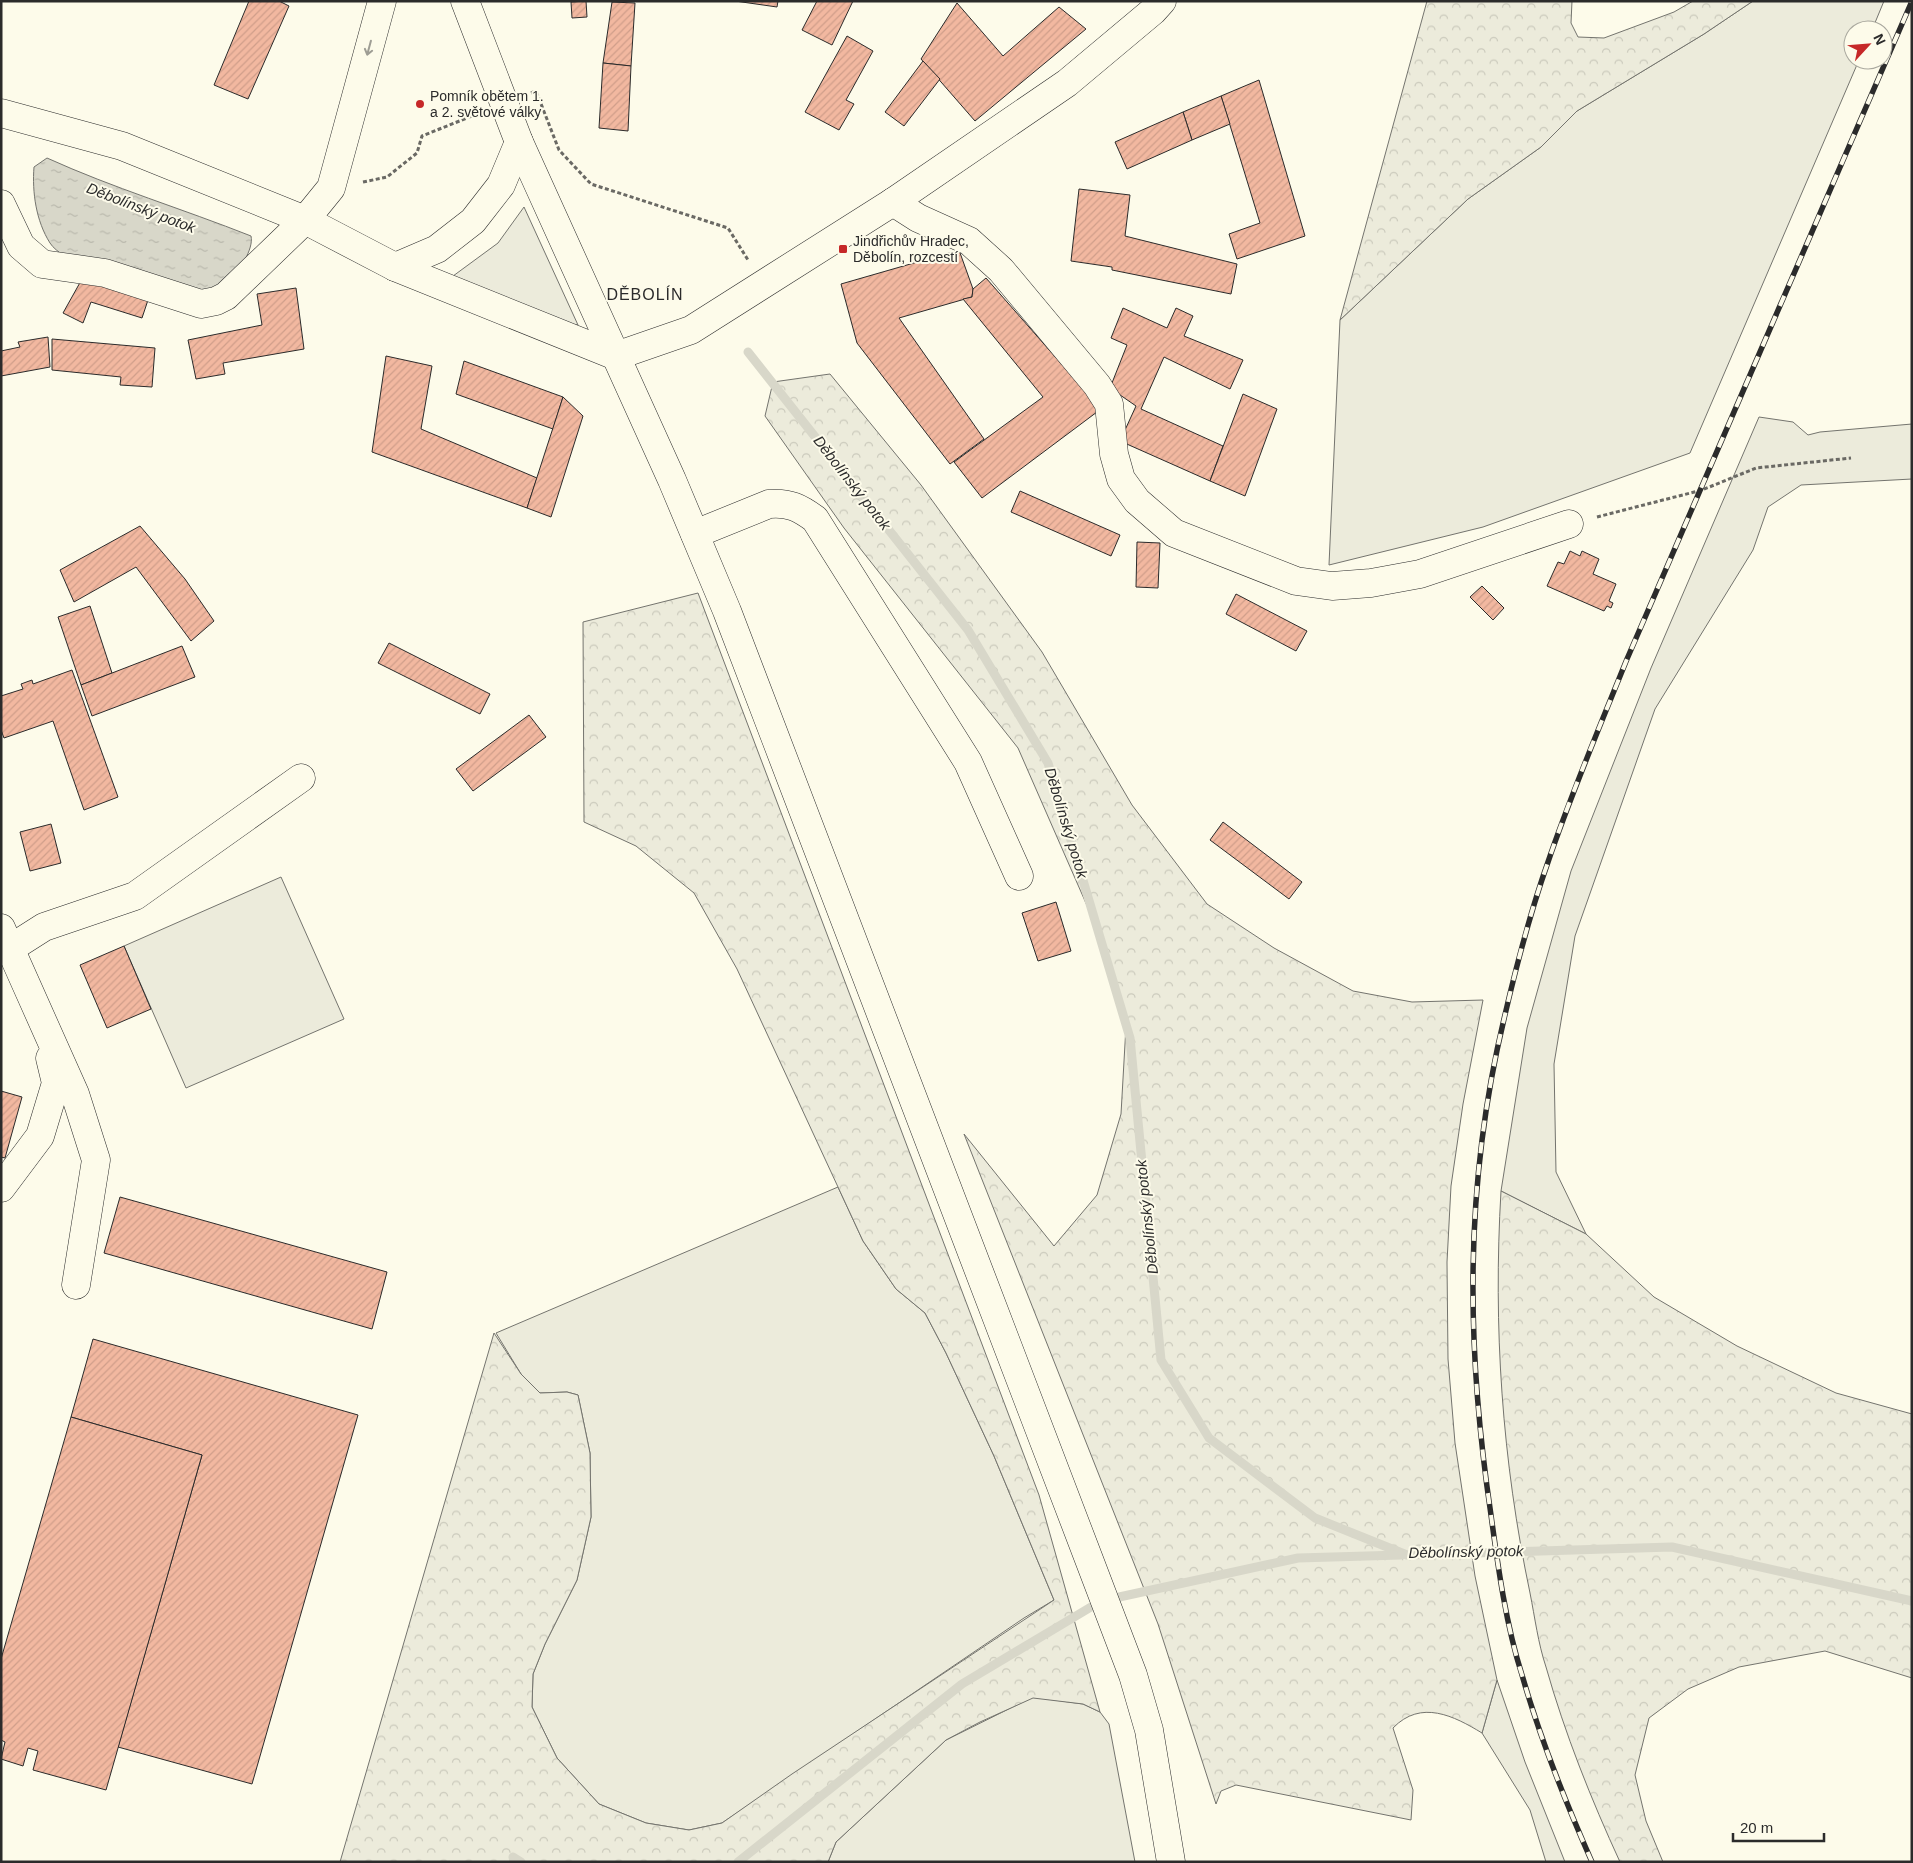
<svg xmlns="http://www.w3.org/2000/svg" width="1913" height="1863" viewBox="0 0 1913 1863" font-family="Arial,sans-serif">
<defs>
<pattern id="forest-crowns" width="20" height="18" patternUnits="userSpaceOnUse" patternTransform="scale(1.25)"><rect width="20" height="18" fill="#ecebdb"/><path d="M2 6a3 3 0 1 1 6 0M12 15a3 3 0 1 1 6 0" fill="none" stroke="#cbcabc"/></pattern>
<pattern id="water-ripples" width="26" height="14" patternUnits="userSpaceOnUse" patternTransform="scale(1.25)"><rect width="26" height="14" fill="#d8d7c9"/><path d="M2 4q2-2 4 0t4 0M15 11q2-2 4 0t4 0" fill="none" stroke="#bab9ad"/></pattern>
<pattern id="building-hatch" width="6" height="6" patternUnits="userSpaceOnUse" patternTransform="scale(1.25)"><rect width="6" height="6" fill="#f2b8a0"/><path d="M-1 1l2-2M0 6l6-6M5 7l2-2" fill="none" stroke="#d09e8a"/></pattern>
</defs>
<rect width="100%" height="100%" fill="#fdfbea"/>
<g fill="#ecebdb" stroke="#74746e">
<path d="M1753 1H1884L1872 30H1853V60H1859L1690 453 1483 527 1329 565 1340 320 1468 199 1541 147 1577 111 1704 34Z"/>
<path d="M524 207 578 325H562L449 279 498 243Z"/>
<path d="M1759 417 1793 422 1808 435 1820 432 1912 424V479L1801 485 1768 507 1753 550 1655 709 1575 936 1554 1064 1556 1172 1586 1234 1501 1191 1527 1028 1571 871 1651 668Z"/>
<path d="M281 877 344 1019 186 1088 124 946Z"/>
<path d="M838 1187 863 1241 896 1289 925 1313 946 1353 994 1456 1054 1600 1024 1618 722 1823 689 1830 646 1823 599 1804 557 1758 532 1707 533 1674 545 1644 577 1580 591 1517 590 1453 578 1395 567 1392 540 1393 521 1374 496 1333Z"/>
<path d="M1497 1680 1525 1762 1565 1862H1546L1530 1810 1482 1733Z"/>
<path d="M1033 1697 1083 1704 1100 1712 1109 1724 1135 1862H828L836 1842 946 1740Z"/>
</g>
<g fill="url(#forest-crowns)" stroke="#74746e">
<path d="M1427 1H1572L1571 23 1578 37 1604 38 1674 12 1693 1H1753L1704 34 1577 111 1541 147 1468 199 1340 320Z"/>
<path d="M830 374 921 485 1042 652 1132 805 1207 904 1274 948 1353 991 1412 1002 1483 1000 1463 1104 1451 1186 1447 1262 1448 1359 1455 1443 1475 1576 1497 1680 1482 1733C1454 1716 1421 1699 1393 1728L1413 1790 1411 1820 1236 1785 1221 1791 1216 1804 1158 1624 964 1134 1054 1246 1097 1195 1121 1114 1126 1026 1099 933 1018 748 844 528 765 416 773 382Z"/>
<path d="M698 593 1039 1495 1100 1712 1083 1704 1033 1698 980 1722 946 1740 836 1842 828 1862H340L494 1333 521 1374 540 1393 567 1392 578 1395 590 1453 591 1517 577 1580 545 1644 533 1674 532 1707 557 1758 599 1804 646 1823 689 1830 722 1823 792 1774 1054 1600 994 1456 946 1353 925 1313 896 1289 863 1241 737 969 694 893 636 846 584 822 583 622Z"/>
<path d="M1501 1191 1586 1234 1654 1297 1737 1346 1836 1393 1912 1414V1678L1825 1651 1739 1667 1688 1689 1649 1718 1635 1775 1646 1821 1663 1862H1620C1591 1799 1565 1734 1546 1667 1538 1643 1535 1618 1530 1593 1502 1460 1493 1327 1501 1191Z"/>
</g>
<path fill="url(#water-ripples)" stroke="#74746e" d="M47 158C113 188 183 209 251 236 254 249 239 271 230 280 222 288 208 292 198 297L64 256C59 252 53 248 50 243 36 221 32 192 34 167Z"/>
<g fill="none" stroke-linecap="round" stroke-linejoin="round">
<g stroke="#d8d7c9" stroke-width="9">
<path d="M748 352 968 630 1048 763 1130 1038 1161 1360 1209 1438 1315 1518 1407 1555 1672 1547 1912 1601"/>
<path d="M514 1862 513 1857 521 1862"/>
<path d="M738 1862 962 1684 1101 1601 1298 1558 1401 1555"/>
</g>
</g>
<g fill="url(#building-hatch)" stroke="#2b2b2b">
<path d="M249 1H279L289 6 248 99 214 85Z"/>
<path d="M586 1 587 17 572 18 571 2Z"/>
<path d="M735 1H778L777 7Z"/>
<path d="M817 1H853L832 45 802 30Z"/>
<path d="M612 2 635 3 631 66 603 63Z"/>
<path d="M957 3 1003 56 1059 7 1086 29 975 121 921 59Z"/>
<path d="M847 36 873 51 846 100 854 104 839 130 805 112Z"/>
<path d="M923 61 940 79 904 126 885 112Z"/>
<path d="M603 63 631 66 628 131 599 128Z"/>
<path d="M1259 80 1305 236 1237 259 1229 234 1260 223 1221 96Z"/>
<path d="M1221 96 1230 124 1192 140 1183 112Z"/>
<path d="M1183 112 1192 140 1127 169 1115 142Z"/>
<path d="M1079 189 1130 195 1125 236 1237 264 1231 294 1112 270V267L1071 261Z"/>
<path d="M959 250 973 289 972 297 899 318 984 439 950 464 857 343 841 284Z"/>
<path d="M986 278 1101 409 982 498 954 462 1043 397 963 299 972 297 973 289Z"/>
<path d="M82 279 148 300 142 318 91 302 83 323 63 313Z"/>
<path d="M296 288 304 349 223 363 225 374 196 379 188 340 262 325 257 294Z"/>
<path d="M1123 308 1167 328 1176 308 1193 316 1184 336 1243 360 1230 389 1164 357 1141 409 1223 446 1210 481 1120 441 1136 406 1110 388 1127 345 1111 338Z"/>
<path d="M48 337 50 367 1 376V351L20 347 18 342Z"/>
<path d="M52 339 155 348 152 387 120 385 121 377 52 370Z"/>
<path d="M386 356 432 366 421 429 537 478 527 508 372 452Z"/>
<path d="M464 361 563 397 553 429 456 394Z"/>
<path d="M1243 394 1277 409 1245 496 1210 481Z"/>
<path d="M563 397 583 416 551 517 527 508Z"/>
<path d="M1020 491 1120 535 1111 556 1011 512Z"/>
<path d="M140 526 185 579 214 621 191 641 136 567 74 602 60 570Z"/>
<path d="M1137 542 1160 543 1158 588 1136 587Z"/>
<path d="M1570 551 1580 556 1582 551 1599 559 1593 574 1616 584 1609 601 1613 603 1611 608 1607 606 1604 611 1547 586 1558 562 1564 564Z"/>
<path d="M1482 586 1504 608 1493 620 1470 597Z"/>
<path d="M1236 594 1307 631 1296 651 1226 614Z"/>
<path d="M90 606 112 673 81 685 58 617Z"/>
<path d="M389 643 490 694 480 714 378 663Z"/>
<path d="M182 646 195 677 92 716 81 685Z"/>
<path d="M72 670 118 797 84 810 53 721 4 738 1 730V696L23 689 21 684 32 680 33 684Z"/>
<path d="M529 715 546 737 473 791 456 769Z"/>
<path d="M1223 822 1302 882 1289 899 1210 840Z"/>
<path d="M51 824 61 863 30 871 20 832Z"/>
<path d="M1056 902 1071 951 1038 961 1022 913Z"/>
<path d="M124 946 151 1009 107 1028 80 965Z"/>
<path d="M1 1091 22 1097 5 1158 1 1157Z"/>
<path d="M120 1197 387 1272 372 1329 104 1253Z"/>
<path d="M93 1339 358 1415 252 1784 118 1747 202 1455 71 1417Z"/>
<path d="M71 1417 202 1455 106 1790 33 1770 38 1751 28 1748 23 1766 1 1759 5 1742 1 1740V1659Z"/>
</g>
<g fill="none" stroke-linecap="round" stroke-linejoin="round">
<g stroke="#2b2b2b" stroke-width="29">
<g id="minor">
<path d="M1 113 122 146 305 220 395 267 616 356 691 330 893 202 1067 83 1153 11 1162 1"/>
<path d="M893 202 918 218 969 241 1001 270 1097 385 1109 404 1114 454 1121 479 1137 501 1174 533 1296 581 1332 586 1371 583 1420 574 1569 524"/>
<path d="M1 204 21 246 42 264 105 273 201 304 216 301 226 296 305 220 331 188 382 1"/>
<path d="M395 267 437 249 473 221 501 185 519 142"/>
<path d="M695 534 769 504C789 502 800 508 815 519L968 762 1019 876"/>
<path d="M1 928 75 1094 96 1160 76 1285"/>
<path d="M1 951 11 948 44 927 135 896 301 778"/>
<path d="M1 1188 40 1136 56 1083 50 1058"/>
</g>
</g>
<g stroke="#2b2b2b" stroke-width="29">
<path id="major" d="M465 1 519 142 672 480 727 611 1090 1562 1133 1675 1149 1730 1171 1862"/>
</g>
<g stroke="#6a6964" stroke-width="3" stroke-dasharray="4 2.5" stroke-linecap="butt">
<path d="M531 93 536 91 559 150 591 184 728 228 748 260"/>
<path d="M363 182 387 177 417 153 422 136 477 114"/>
<path d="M1597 517 1702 490 1756 468 1851 458"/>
</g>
<use href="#minor" stroke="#fdfbea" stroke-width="28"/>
<use href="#major" stroke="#fdfbea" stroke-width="28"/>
<g stroke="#2b2b2b" stroke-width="5.5">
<path id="rail" d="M1592 1862C1565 1801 1540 1738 1522 1675 1506 1625 1498 1567 1491 1515 1466 1347 1464 1186 1504 1019 1516 967 1530 913 1548 862 1571 794 1600 726 1627 659L1912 1"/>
</g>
<use href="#rail" stroke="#fdfbea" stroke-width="4" stroke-dasharray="11" stroke-linecap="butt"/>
</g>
<defs><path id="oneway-shaft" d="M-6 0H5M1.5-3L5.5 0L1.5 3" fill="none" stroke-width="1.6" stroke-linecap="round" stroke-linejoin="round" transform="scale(1.25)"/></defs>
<use stroke="#9e9d94" href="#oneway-shaft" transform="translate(369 48) rotate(105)"/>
<g fill="#c62828" stroke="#fdfbea" stroke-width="2">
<circle cx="420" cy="104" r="5"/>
<rect x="838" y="244" width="10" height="10" rx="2.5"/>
</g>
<g text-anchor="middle" stroke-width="4" stroke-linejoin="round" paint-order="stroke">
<g font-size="14" fill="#2b2b2b" stroke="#fdfbea" text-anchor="start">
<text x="430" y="101">Pomník obětem 1.<tspan x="430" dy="16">a 2. světové války</tspan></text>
<text x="853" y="246">Jindřichův Hradec,<tspan x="853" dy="16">Děbolín, rozcestí</tspan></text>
</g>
<g font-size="15" font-style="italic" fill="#2b2b2b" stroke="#fdfbea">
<text transform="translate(141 208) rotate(21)" y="5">Děbolínský potok</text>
<text transform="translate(852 483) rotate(52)" y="5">Děbolínský potok</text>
<text transform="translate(1066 823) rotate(73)" y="5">Děbolínský potok</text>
<text transform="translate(1147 1217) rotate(-96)" y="5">Děbolínský potok</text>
<text transform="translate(1466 1552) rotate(-1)" y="5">Děbolínský potok</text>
</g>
<g font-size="16" letter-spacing="1" fill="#2b2b2b" stroke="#fdfbea">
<text x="645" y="300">DĚBOLÍN</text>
</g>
</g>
<rect width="1913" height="1863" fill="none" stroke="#2b2b2b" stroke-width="5"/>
<g transform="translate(1868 45) rotate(64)"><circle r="24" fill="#fdfbea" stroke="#a9a89e"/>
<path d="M0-4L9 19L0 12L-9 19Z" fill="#c62828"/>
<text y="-8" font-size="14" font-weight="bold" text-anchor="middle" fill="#2b2b2b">N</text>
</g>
<path d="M1733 1833v8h91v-8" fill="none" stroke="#2b2b2b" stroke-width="2.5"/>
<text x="1740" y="1833" font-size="15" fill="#2b2b2b" stroke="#fdfbea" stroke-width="4" paint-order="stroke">20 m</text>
</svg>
